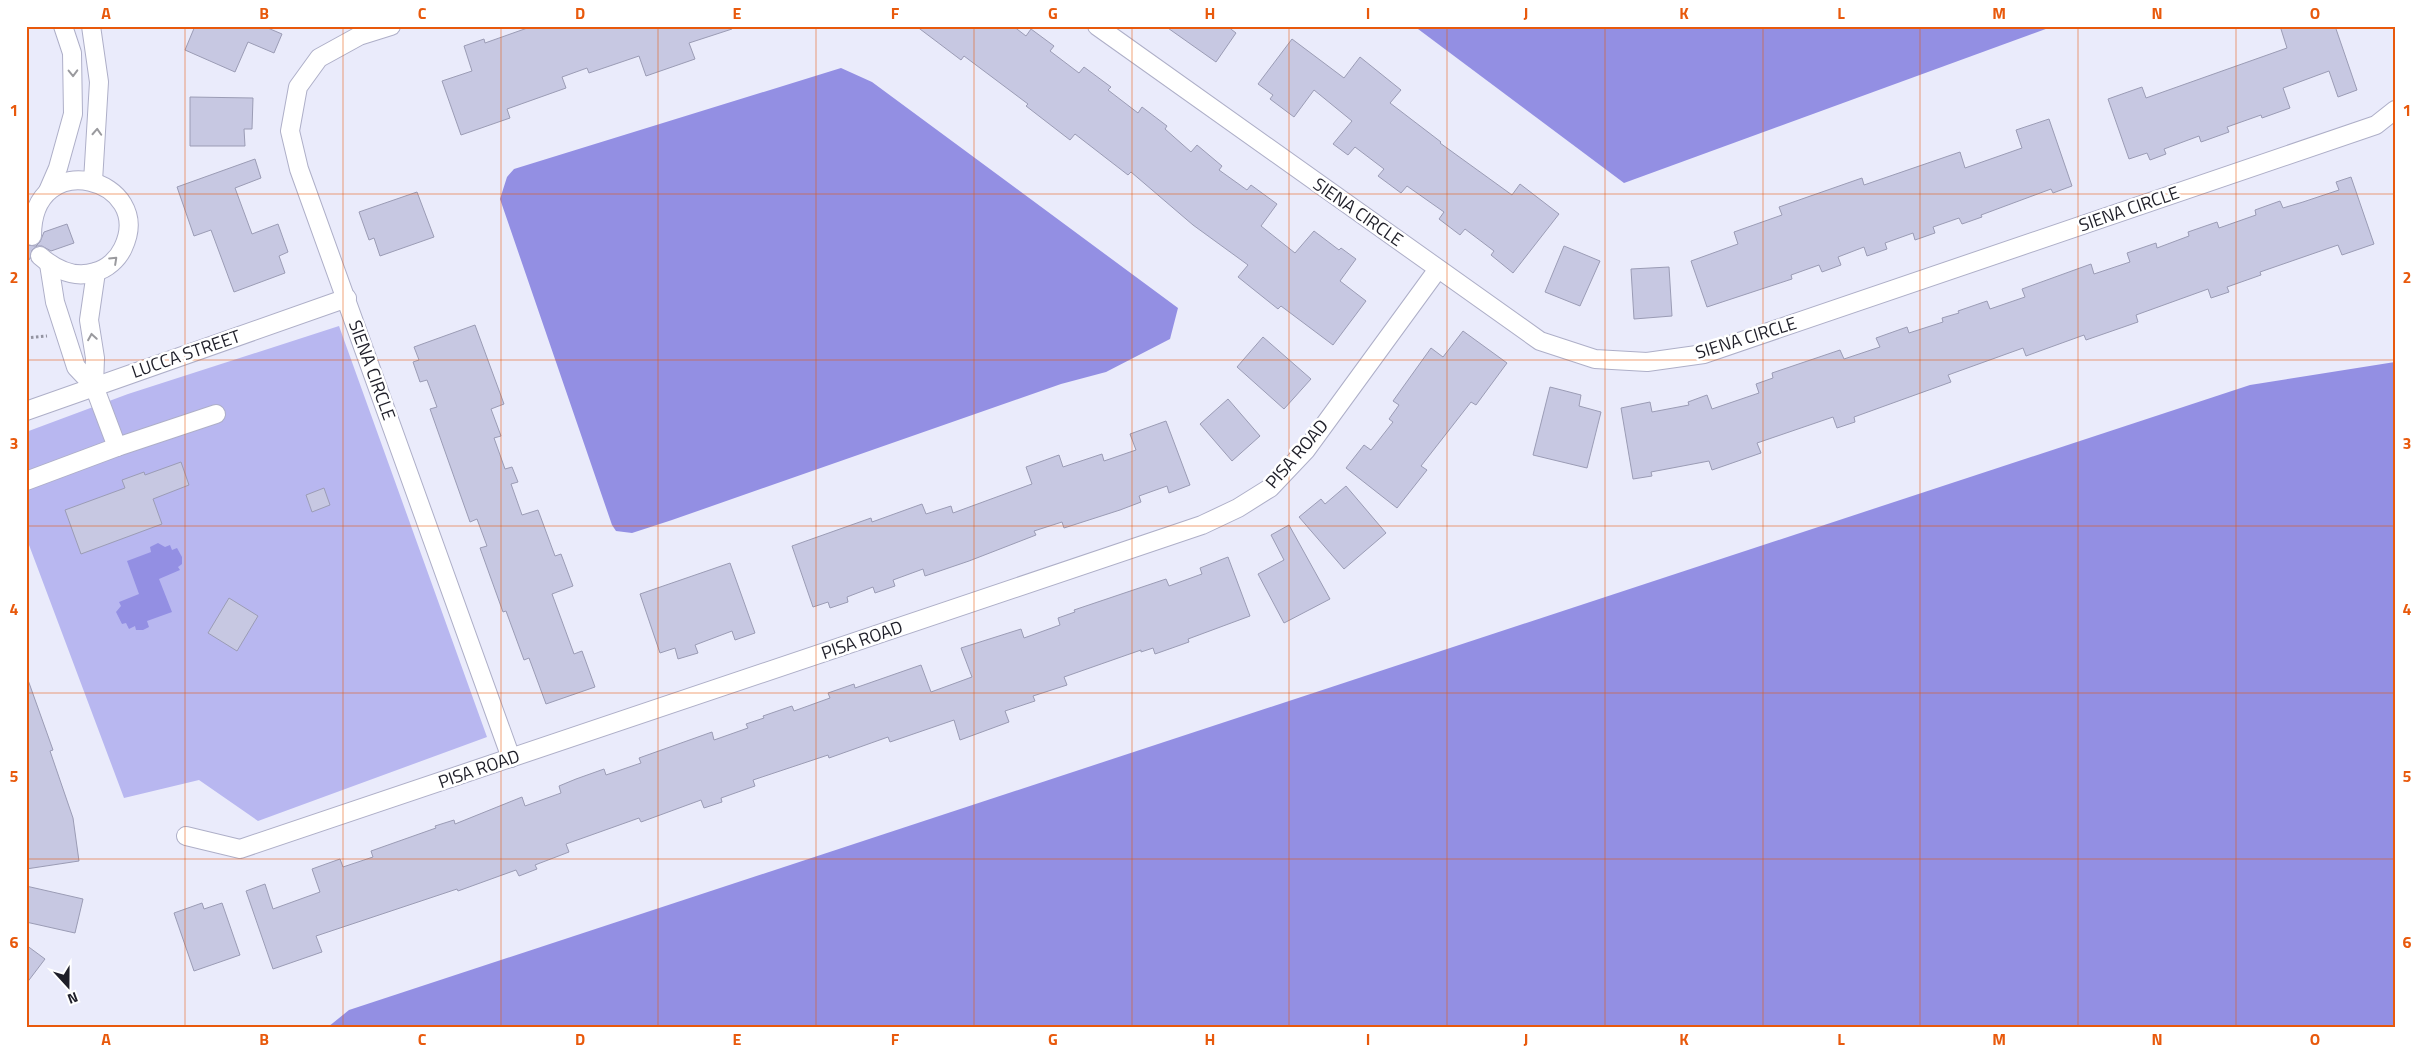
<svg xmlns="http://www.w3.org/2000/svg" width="2421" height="1053" viewBox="0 0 2421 1053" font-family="'Titillium Web',sans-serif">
<rect width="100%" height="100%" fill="#eaebfb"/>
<path fill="#b8b7f0" d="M339 326 487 737 258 821 199 780 124 798 26 537V432L128 394Z"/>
<g fill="#938fe3">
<path d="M1414 26H2054L1624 183Z"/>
<path d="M841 68 872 82 1178 308 1170 339 1106 372 1061 384 672 520 632 533 616 531 612 525 500 199 507 177 514 169Z"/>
<path d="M2395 362V1027H328L349 1010 2250 385Z"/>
<path d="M158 543 165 547 170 545 172 550 177 548 182 557V564L178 567 180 570 159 579 172 612 147 621 149 627 143 630H136L135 626 129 629 126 623 122 624 116 612 121 606 119 602 139 594 127 561 151 552 150 547Z"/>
</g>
<g fill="#c7c8e2" stroke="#9b9cb5">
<path d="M195 26H263L282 34 274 53 248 42 235 72 185 50Z"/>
<path d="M533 26H732V29L689 43 695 59 646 76 639 56 589 73 587 68 562 77 566 88 507 109 510 118 461 135 442 81 472 71 464 46 484 39 485 43Z"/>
<path d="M916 26H1013L1026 36 1031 29 1054 46 1050 51 1079 73 1084 67 1111 87 1108 90 1138 113 1142 107 1167 126 1165 129 1191 152 1197 145 1222 166 1219 170 1247 190 1251 185 1277 204 1261 226 1295 253 1314 231 1339 250 1341 248 1356 259 1340 281 1366 301 1333 345 1281 306 1278 309 1238 277 1248 265 1193 225 1131 172 1128 175 1075 134 1070 140 1026 106 1028 104 964 56 961 60Z"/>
<path d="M1165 26H1227L1236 33 1216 62Z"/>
<path d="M2280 26H2335L2357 90 2338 97 2329 71 2283 88 2290 108 2262 118 2261 115 2227 127 2229 132 2201 142 2199 136 2164 149 2166 154 2150 160 2147 153 2129 159 2108 99 2142 87 2146 98 2287 48Z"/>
<path d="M1292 39 1344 78 1360 57 1401 90 1390 103 1441 142 1440 143 1512 195 1520 184 1559 214 1513 273 1491 255 1494 251 1465 229 1460 235 1439 219 1444 212 1407 186 1401 193 1378 176 1384 169 1355 147 1348 155 1333 144 1352 121 1314 90 1294 117 1270 99 1273 95 1258 84Z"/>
<path d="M190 97 253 98 252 129H244L245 146H190Z"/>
<path d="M2049 119 2072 186 2053 193 2051 189 1981 215 1982 217 1962 224 1959 218 1933 227 1935 233 1915 240 1913 233 1885 243 1887 249 1867 256 1864 247 1838 257 1841 265 1822 272 1819 265 1791 275 1792 279 1707 307 1691 261 1738 244 1734 232 1782 215 1779 207 1862 178 1864 185 1960 152 1965 168 2022 148 2016 130Z"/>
<path d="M255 159 261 178 235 188 252 234 278 224 288 252 279 256 285 273 234 292 211 230 194 236 177 187Z"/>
<path d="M2351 177 2374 244 2342 255 2338 245 2260 272 2261 275 2227 287 2229 292 2211 298 2208 289 2136 315 2138 322 2086 340 2084 335 2026 356 2023 348 1948 375 1951 382 1854 417 1855 422 1837 428 1833 417 1757 443 1761 453 1712 470 1709 461 1651 472 1652 476 1633 479 1621 408 1650 402 1652 412 1689 405 1688 402 1707 395 1712 409 1759 393 1756 384 1773 378 1772 373 1840 350 1844 359 1880 347 1876 338 1907 327 1909 333 1943 322 1942 318 1959 313 1958 311 1987 301 1990 309 2025 297 2022 289 2091 264 2094 274 2130 262 2127 253 2156 243 2157 248 2189 236 2188 232 2217 222 2219 228 2256 215 2255 210 2280 201 2283 208 2303 202 2339 190 2336 182Z"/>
<path d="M417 192 434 237 380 256 374 238 369 240 359 212Z"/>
<path d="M67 224 74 243 51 251 42 246H37L32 250 30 259 26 261V245L36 246 40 242 44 232Z"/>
<path d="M1564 246 1600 261 1580 306 1545 292Z"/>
<path d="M1669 267 1672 316 1634 319 1631 269Z"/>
<path d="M475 325 504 404 491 409 501 436 494 438 505 469 512 467 518 482 511 484 522 515 538 510 555 556 561 554 573 586 552 594 574 654 582 651 595 687 546 704 529 658 524 660 506 611 503 612 480 548 487 546 477 519 470 522 430 409 437 407 427 380 420 382 413 362 419 360 414 347Z"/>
<path d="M1463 331 1507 363 1476 405 1471 402 1421 466 1427 470 1397 508 1346 468 1364 445 1371 450 1393 422 1389 419 1399 405 1393 401 1431 348 1443 357Z"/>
<path d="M1263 337 1311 379 1284 409 1237 367Z"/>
<path d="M1550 387 1581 395 1579 406 1601 412 1587 468 1533 455Z"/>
<path d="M1228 399 1260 436 1232 461 1200 424Z"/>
<path d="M1166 421 1190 485 1169 493 1167 486 1139 496 1141 502 1120 510 1064 528 1062 522 1034 531 1036 535 969 561 925 576 923 569 893 580 895 586 875 593 873 587 847 597 848 602 830 608 828 602 813 607 792 546 871 518 872 522 922 504 926 514 951 506 953 513 1032 484 1026 467 1059 455 1063 467 1102 454 1104 461 1136 450 1130 434Z"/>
<path d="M181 462 189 485 153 499 162 524 81 554 65 510 125 488 122 480 144 472 145 475Z"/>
<path d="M1346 486 1386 533 1344 569 1299 517 1321 499 1325 504Z"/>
<path d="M324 488 330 505 312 512 306 495Z"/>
<path d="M1289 525 1330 599 1284 623 1258 574 1284 560 1271 535Z"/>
<path d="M1228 557 1250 616 1188 639 1189 642 1155 654 1153 648 1141 652V650L1064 677 1067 685 1033 696 1035 701 1005 711 1009 722 960 740 954 720 890 742 888 737 829 758 828 755 753 780 755 786 721 798 722 802 704 808 701 800 641 822 639 818 566 844 569 852 535 865 537 869 519 876 516 870 458 891 457 889 316 936 322 952 273 969 246 891 265 884 273 909 320 892 312 869 340 859 343 867 373 857 371 851 436 828 435 826 454 820 455 824 522 797 525 806 561 793 559 786 576 779 604 769 606 775 641 763 639 758 712 732 714 740 748 728 746 724 764 718 763 716 792 706 794 711 830 698 828 693 854 684 855 688 921 665 931 692 972 677 961 648 1021 629 1024 638 1060 625 1058 618 1075 612 1074 610 1166 579 1169 586 1202 574 1200 568Z"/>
<path d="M730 563 755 633 735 640 732 631 695 645 698 653 678 659 675 648 660 653 640 594Z"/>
<path d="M229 598 258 616 237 651 208 633Z"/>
<path d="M26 680H28L53 750 50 751 73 818 79 861 26 869Z"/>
<path d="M26 886 83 899 75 933 26 922Z"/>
<path d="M202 903 204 909 222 903 240 955 194 971 174 913Z"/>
<path d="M26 945 45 959 26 984Z"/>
</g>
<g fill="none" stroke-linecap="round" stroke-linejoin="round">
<g stroke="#aeafc8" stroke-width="20">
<g id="minor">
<path d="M91 26 99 82 93 181"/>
<path d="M391 26 359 36 319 58 298 87 290 131 299 169 511 758"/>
<path d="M1097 26 1540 341 1595 359 1647 362 1704 354 2376 125 2395 110"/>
<path d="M48 191 58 168 73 114 72 53 63 26"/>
<path d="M32 236C32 144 156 179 123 248 118 259 107 269 95 272 74 279 56 270 40 256"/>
<path d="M49 264 55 302 76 367 94 386"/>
<path d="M96 272 89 320 95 358 94 386 117 447"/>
<path d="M26 411 347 298"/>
<path d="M26 481 117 447 216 414"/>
<path d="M186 836 240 849 1202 525 1238 508 1270 488 1306 450 1438 269"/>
</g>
</g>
<path stroke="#9393a1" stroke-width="3" stroke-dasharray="2.5 2.5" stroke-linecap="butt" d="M26 338 47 336"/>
<use href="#minor" stroke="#fff" stroke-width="18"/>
</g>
<defs><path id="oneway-chevron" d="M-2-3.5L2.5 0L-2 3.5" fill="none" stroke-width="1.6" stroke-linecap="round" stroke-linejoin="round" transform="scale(1.25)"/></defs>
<g stroke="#9a9a9e">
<use href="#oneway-chevron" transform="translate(73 73) rotate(89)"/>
<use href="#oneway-chevron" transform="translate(97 132) rotate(-87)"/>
<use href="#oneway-chevron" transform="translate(114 260) rotate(-43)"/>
<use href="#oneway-chevron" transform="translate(92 337) rotate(-99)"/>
</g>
<path fill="none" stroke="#e8590c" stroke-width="1" stroke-opacity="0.55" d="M185 26V1027M343 26V1027M501 26V1027M658 26V1027M816 26V1027M974 26V1027M1132 26V1027M1289 26V1027M1447 26V1027M1605 26V1027M1763 26V1027M1920 26V1027M2078 26V1027M2236 26V1027M26 194H2395M26 360H2395M26 526H2395M26 693H2395M26 859H2395"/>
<g text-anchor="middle" stroke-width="5" stroke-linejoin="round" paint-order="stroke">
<g font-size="18" fill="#1e1e28" stroke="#fff">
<text transform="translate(2129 209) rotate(-19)" y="6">SIENA CIRCLE</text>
<text transform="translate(1358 212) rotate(35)" y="6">SIENA CIRCLE</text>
<text transform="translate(1746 338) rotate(-17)" y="6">SIENA CIRCLE</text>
<text transform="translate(186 354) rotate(-19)" y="6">LUCCA STREET</text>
<text transform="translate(372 370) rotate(70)" y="6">SIENA CIRCLE</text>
<text transform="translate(1297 454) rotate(-49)" y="6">PISA ROAD</text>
<text transform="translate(862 640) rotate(-19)" y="6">PISA ROAD</text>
<text transform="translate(479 769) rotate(-19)" y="6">PISA ROAD</text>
</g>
</g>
<rect width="2421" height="1053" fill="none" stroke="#ffffff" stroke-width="55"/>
<g transform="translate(68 986) rotate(159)" stroke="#ffffff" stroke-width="4" paint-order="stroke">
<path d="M0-4L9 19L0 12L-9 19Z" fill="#1e1e28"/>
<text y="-8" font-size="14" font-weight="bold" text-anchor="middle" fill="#1e1e28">N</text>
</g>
<rect x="28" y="28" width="2366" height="998" fill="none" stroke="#e8590c" stroke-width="2"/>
<g font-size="16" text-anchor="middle" font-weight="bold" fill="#e8590c">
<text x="106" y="19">A</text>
<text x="264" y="19">B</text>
<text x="422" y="19">C</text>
<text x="580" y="19">D</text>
<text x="737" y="19">E</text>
<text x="895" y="19">F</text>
<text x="1053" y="19">G</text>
<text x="1210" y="19">H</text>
<text x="1368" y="19">I</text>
<text x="1526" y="19">J</text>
<text x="1684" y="19">K</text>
<text x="1841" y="19">L</text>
<text x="1999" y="19">M</text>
<text x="2157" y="19">N</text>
<text x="2315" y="19">O</text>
<text x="14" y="116">1</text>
<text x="2407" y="116">1</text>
<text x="14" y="283">2</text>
<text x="2407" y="283">2</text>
<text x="14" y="449">3</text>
<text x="2407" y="449">3</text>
<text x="14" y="615">4</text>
<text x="2407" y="615">4</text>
<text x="14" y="782">5</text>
<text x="2407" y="782">5</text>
<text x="14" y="948">6</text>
<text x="2407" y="948">6</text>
<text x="106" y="1045">A</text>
<text x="264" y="1045">B</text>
<text x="422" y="1045">C</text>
<text x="580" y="1045">D</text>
<text x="737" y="1045">E</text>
<text x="895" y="1045">F</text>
<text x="1053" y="1045">G</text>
<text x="1210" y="1045">H</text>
<text x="1368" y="1045">I</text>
<text x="1526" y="1045">J</text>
<text x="1684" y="1045">K</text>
<text x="1841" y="1045">L</text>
<text x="1999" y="1045">M</text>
<text x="2157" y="1045">N</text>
<text x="2315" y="1045">O</text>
</g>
</svg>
